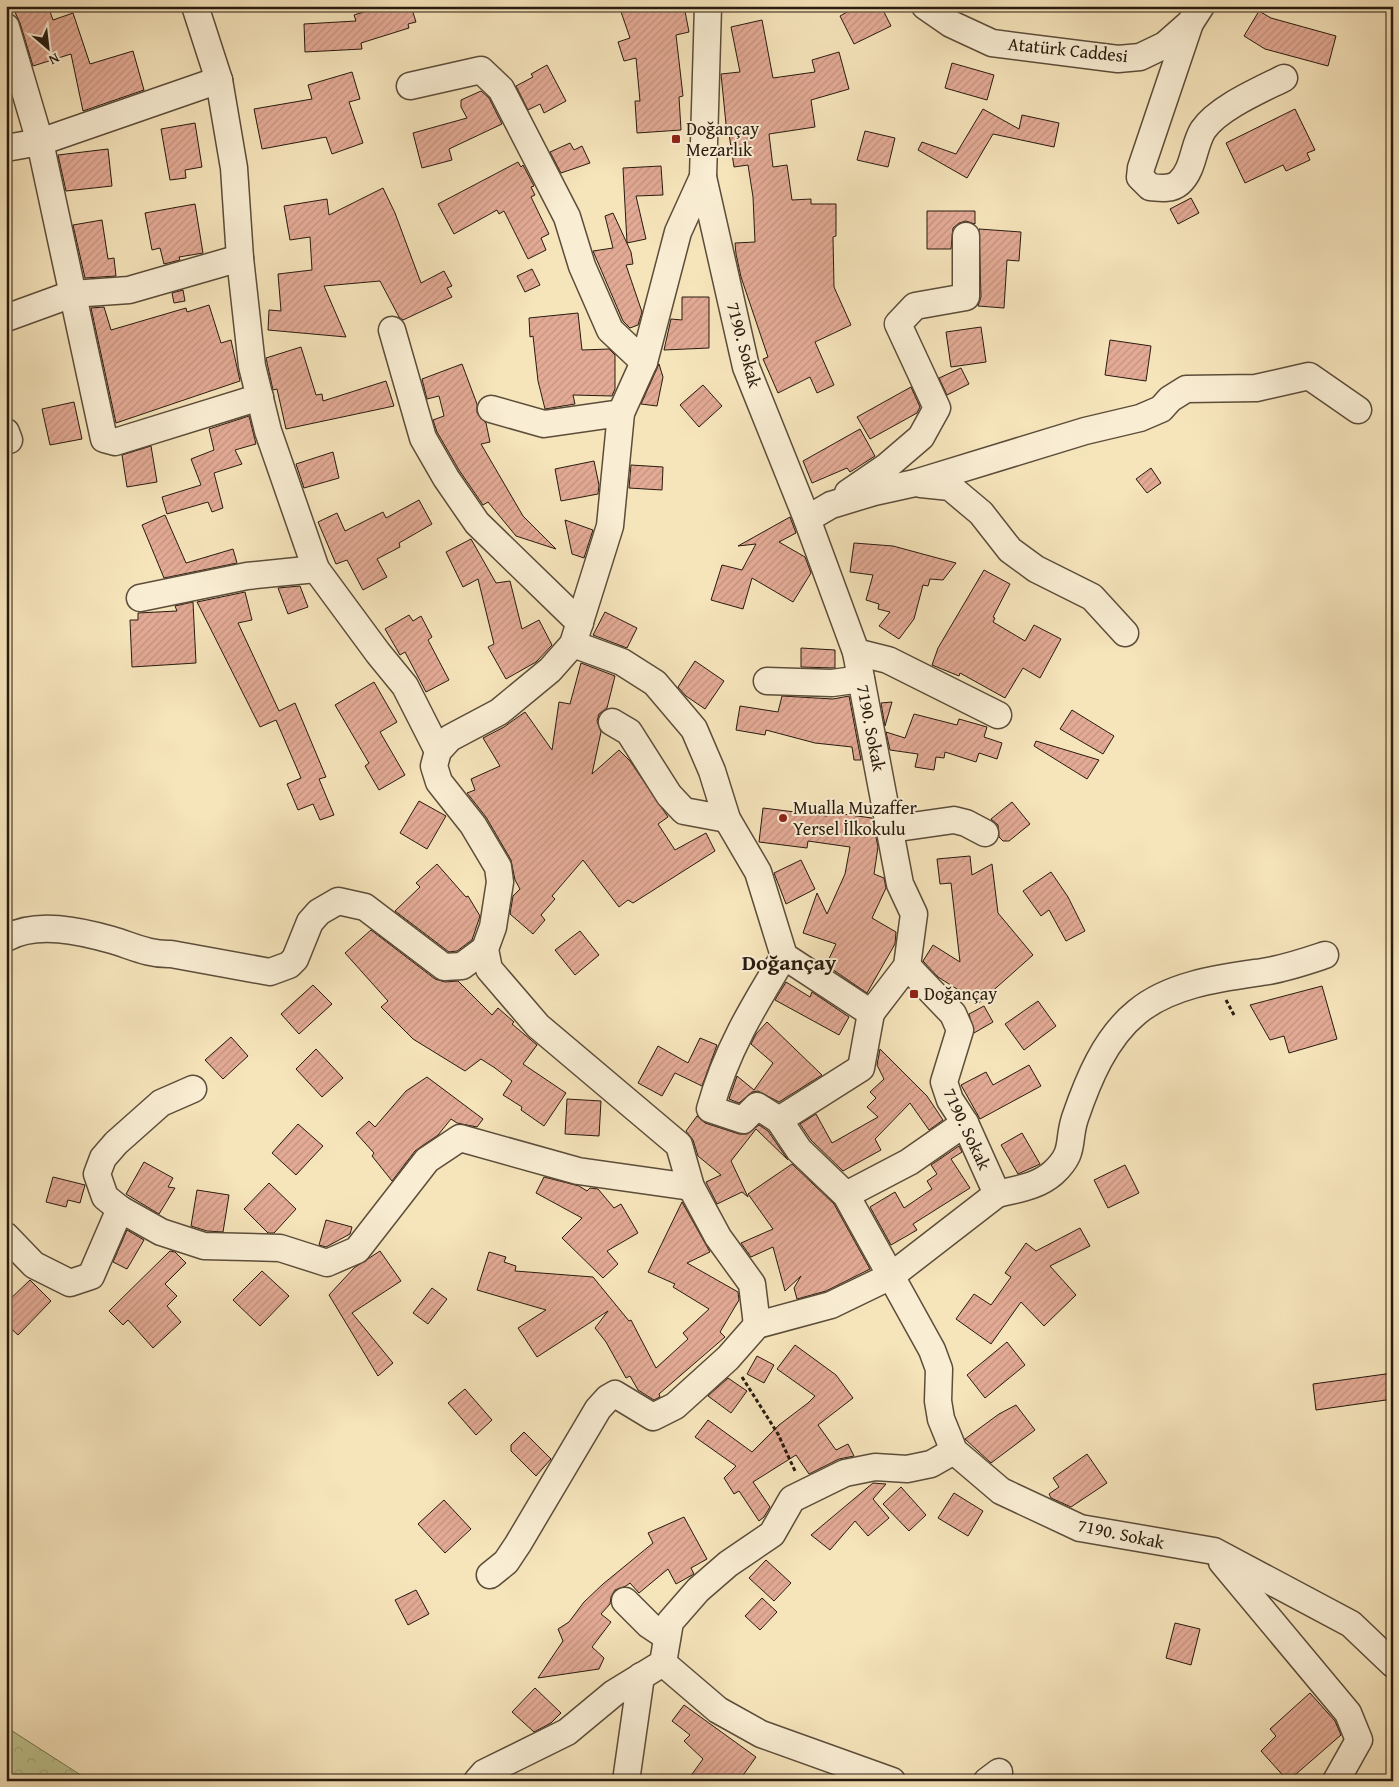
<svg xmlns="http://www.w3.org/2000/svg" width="1399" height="1787" viewBox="0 0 1399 1787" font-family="'Gentium Book Plus',serif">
<defs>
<pattern id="forest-crowns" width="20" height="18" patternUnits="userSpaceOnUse" patternTransform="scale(1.25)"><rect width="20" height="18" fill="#bec48f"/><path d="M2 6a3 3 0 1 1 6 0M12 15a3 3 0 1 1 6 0" fill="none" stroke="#a3a87a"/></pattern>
<pattern id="building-hatch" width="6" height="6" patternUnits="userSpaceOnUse" patternTransform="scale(1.25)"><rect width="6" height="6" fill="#e3aa95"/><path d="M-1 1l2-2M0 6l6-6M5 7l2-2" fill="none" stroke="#c3927f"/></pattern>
</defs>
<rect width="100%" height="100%" fill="#f6e4bb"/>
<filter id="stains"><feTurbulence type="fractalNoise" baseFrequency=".004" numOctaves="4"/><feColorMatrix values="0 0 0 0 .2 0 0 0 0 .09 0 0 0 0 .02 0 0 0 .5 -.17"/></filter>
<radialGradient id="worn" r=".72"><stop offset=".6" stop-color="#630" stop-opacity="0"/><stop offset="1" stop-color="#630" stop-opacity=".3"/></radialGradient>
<path fill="url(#forest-crowns)" stroke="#73704f" d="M6 1727 90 1781H6Z"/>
<g fill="url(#building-hatch)" stroke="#281b0f">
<path d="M12 6H48L53 20 73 13 90 64 133 51 144 90 83 111 71 54 33 66 20 23Z"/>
<path d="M383 6H411L416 22 408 24 409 28 361 43 362 49 305 52 304 24 356 21 354 15Z"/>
<path d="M619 6H684L689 32 676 35 683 96 679 97 681 130 637 133 635 101H640L636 58 624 61 618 42 630 38Z"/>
<path d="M858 6H881L891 26 854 44 840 16Z"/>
<path d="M1259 11 1271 18 1336 36 1328 66 1265 49 1244 36Z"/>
<path d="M762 20 773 78 815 72 812 60 839 52 849 89 811 100 815 127 769 134 773 167 787 165 792 200 811 199V204H836V236L833 237 834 287 851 325 815 342 834 385 817 393 810 377 778 393 763 359 768 357 741 277 736 254 735 243 755 242 753 197 748 165 734 167 729 134H727L721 74 740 72 731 27Z"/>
<path d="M952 63 994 75 987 100 945 88Z"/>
<path d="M547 65 566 101 544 113 540 104 528 110 516 86 533 77 531 74Z"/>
<path d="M352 72 360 99 349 102 363 143 332 154 326 137 262 149 254 109 312 99 308 85Z"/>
<path d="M481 91 489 98 502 124 449 149 452 160 422 168 413 133 467 118 461 107V100Z"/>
<path d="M983 109 1019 129 1022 115 1059 123 1054 147 993 134 967 178 918 150 922 142 956 154Z"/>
<path d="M1295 109 1315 150 1307 153 1310 160 1286 171 1283 165 1245 183 1226 143Z"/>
<path d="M195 123 202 167 185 170 186 178 170 180 161 129Z"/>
<path d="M865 131 895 138 888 167 857 160Z"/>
<path d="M570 143 574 150 582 146 590 163 561 173 550 152Z"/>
<path d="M108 149 112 186 66 191 58 155Z"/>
<path d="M518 162 521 167 523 165 534 186 531 187 535 195 531 197 549 234 541 238 546 250 528 259 504 211 499 214 497 210 454 234 438 204Z"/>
<path d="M661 166 663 195 636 196 646 239 627 243 623 168Z"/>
<path d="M383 188 395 213 421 283 444 271 452 286 447 288 452 297 403 320 399 317 380 281 324 286 346 337 268 330 269 310 281 311 278 274 312 270 310 237 290 240 284 206 327 199 329 215Z"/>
<path d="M1191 198 1199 213 1178 224 1170 209Z"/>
<path d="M195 204 203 253 179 257 180 260 164 264 160 248 152 250 145 213Z"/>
<path d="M927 211H975V224L966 221 959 223 953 228 951 249H927Z"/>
<path d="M613 213 631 252 633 264 626 265 642 312 638 325 630 328 623 321 593 251 613 248 605 216Z"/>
<path d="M102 220 108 259 114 258 116 276 85 278 73 225Z"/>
<path d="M979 229 1021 232 1019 261 1007 260 1004 308 978 306 981 297Z"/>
<path d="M532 269 540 285 525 292 517 276Z"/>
<path d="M183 290 185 301 174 303 172 293Z"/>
<path d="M682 297H709V348L664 350 671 319 682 320Z"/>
<path d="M209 305 221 343 231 340 240 381 116 423 91 308 104 307 111 330 186 308 187 312Z"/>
<path d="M578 313 582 350 609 349 615 355V389L612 396 573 395 575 404 545 409 538 381 533 336 530 337 529 318Z"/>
<path d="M981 327 986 362 951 367 946 332Z"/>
<path d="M1110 340 1151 346 1146 381 1105 375Z"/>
<path d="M301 347 316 395 322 394 323 401 386 381 394 406 286 429 277 389 273 390 266 358Z"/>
<path d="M462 364 477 404V413L486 423 490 442 481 444 523 516 556 549 516 536 488 502 483 505 459 470 437 432 433 420 444 416 439 396 427 399 422 379Z"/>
<path d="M659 364 663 377 657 406 641 404Z"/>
<path d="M961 368 969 384 947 395 939 378Z"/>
<path d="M703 385 722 406 699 427 680 405Z"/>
<path d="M911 387 920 407 917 413 870 439 857 417Z"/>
<path d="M74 402 82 439 50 445 42 409Z"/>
<path d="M249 416 256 444 235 450 242 464 214 473 223 508 212 512 208 502 167 514 162 497 201 485 191 459 214 450 209 429Z"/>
<path d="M860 429 875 456 850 472 847 468 812 483 803 461Z"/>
<path d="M151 446 157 482 127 487 122 455Z"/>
<path d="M333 452 339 478 304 488 296 464Z"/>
<path d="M594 461 599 485 598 494 561 501 555 469Z"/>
<path d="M631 465 663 467 662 490 629 488Z"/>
<path d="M1151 468 1161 483 1147 493 1136 479Z"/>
<path d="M419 500 432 524 399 543 400 547 377 559 387 577 363 590 347 560 336 564 318 522 337 513 345 531 383 512 386 518Z"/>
<path d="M165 515 186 563 233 549 237 563 164 578 142 525Z"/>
<path d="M790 517 796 533 779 542 805 557 811 573 793 602 752 578 743 609 711 600 722 565 742 570 756 544 738 546Z"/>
<path d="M565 520 593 530 584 558 572 554Z"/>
<path d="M471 539 496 583 510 581 522 629 539 620 552 645 536 662 506 679 488 647 494 644 478 579 463 587 446 552Z"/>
<path d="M854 543 893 546 956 563 943 580 930 579 928 586 923 585 914 619 899 639 879 626 890 612 878 609 879 604 866 600 873 575 850 572Z"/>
<path d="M984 570 1010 584 993 617 995 618 993 622 1025 641 1034 625 1061 639 1040 678 1023 668 1005 698 960 673 959 676 932 665 938 648Z"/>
<path d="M300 586 308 607 288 614 278 588Z"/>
<path d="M245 592 252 620 238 623 279 711 295 703 326 777 319 779 334 815 320 820 313 804 298 810 287 784 301 778 276 720 260 727 197 602Z"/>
<path d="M193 602 196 663 132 667 130 620H138V613L177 611 175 606Z"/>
<path d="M605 612 637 628 627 648 593 635Z"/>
<path d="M409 615 413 621 421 616 432 637 428 640 449 680 426 692 405 652 400 655 385 629Z"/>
<path d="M801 648 835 650V668L801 667Z"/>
<path d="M695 661 724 681 705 709 686 696 678 687Z"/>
<path d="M581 663 615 676 607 708 599 714 597 721 601 732 592 774 619 750 630 761 668 817 658 824 675 850 706 833 715 851 633 903 628 900 619 907 583 860 552 896 555 899 541 915 545 920 533 934 510 914 513 896 520 889 515 880 511 860 486 817 467 793 475 790 471 779 500 766 483 738 504 727 525 712 552 750 559 702 570 704Z"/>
<path d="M374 682 397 722 380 732 405 775 379 790 365 766 369 763 335 705Z"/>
<path d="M782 696 833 699 849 696 861 760H854L852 747 815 743 766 730 765 735 736 730 740 706 778 712Z"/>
<path d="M892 702 885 726 881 703Z"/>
<path d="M1072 710 1114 736 1103 754 1060 729Z"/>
<path d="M914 714 957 725 959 719 987 727 984 737 1002 743 997 759 979 753 976 762 945 752 944 758 936 757 934 770 915 767 918 754 890 750 886 732 905 738Z"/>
<path d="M1036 741 1099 760 1087 779 1034 746Z"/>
<path d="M419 801 446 816 427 849 400 833Z"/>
<path d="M1012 802 1030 824 1009 841H1003L999 837 998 825 991 819Z"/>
<path d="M763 808 827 816 828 812 872 818 878 847 874 874 884 878 886 888 872 918 896 932 895 944 867 993 826 965 836 944 803 933 817 893 827 914 845 874 850 847 808 841 807 848 759 842Z"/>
<path d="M970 856 972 875 992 864 998 913 1033 955 979 1003 938 977 923 961 933 945 960 962 951 883 940 884 937 859Z"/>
<path d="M801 860 815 889 786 904 774 873Z"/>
<path d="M437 864 466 897 468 896 480 916 472 940 457 951 449 952 395 911 420 887 416 883Z"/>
<path d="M1051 872 1068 897 1085 931 1066 941 1049 910 1041 916 1023 891Z"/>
<path d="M371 930 435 979 445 982 458 981 492 1015 498 1008 514 1022 512 1024 537 1045 523 1064 566 1093 544 1126 521 1110 522 1107 503 1095 512 1081 495 1068 481 1059 465 1071 413 1039 381 1007 388 1001 345 953Z"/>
<path d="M580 931 599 955 575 975 555 950Z"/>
<path d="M786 982 810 997 812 992 849 1017 839 1035 775 1000Z"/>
<path d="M313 985 332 1004 299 1034 281 1014Z"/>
<path d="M1322 986 1337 1039 1289 1053 1284 1036 1270 1040 1250 1005Z"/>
<path d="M1038 1001 1056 1026 1024 1050 1005 1024Z"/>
<path d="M984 1006 993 1022 974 1033 969 1014Z"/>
<path d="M767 1022 822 1075 779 1102 758 1091 752 1092 739 1103 729 1099 737 1076 754 1090 773 1063 751 1044 756 1034Z"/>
<path d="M231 1037 248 1056 223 1079 205 1060Z"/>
<path d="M700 1038 717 1045 702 1086 675 1073 662 1096 638 1083 658 1046 688 1063Z"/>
<path d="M316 1049 343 1078 322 1097 296 1069Z"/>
<path d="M880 1049 927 1096 943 1120 929 1130 910 1103 875 1139 881 1150 843 1171 811 1140 800 1124 816 1114 832 1143 878 1117 867 1107 876 1098 870 1092 884 1079 877 1065Z"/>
<path d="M1029 1065 1041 1086 980 1119 961 1085 986 1072 993 1085Z"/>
<path d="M427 1077 483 1119 477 1127 457 1123 451 1119 438 1135 415 1151 392 1181 372 1156 374 1153 356 1133 369 1121 375 1127 406 1091Z"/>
<path d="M567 1099 601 1101 599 1136 565 1134Z"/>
<path d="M697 1116 705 1123 739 1134H747L759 1125 768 1131 788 1160 756 1129 731 1161 748 1197 742 1192 717 1204 706 1182 721 1175 698 1156 693 1140 686 1131Z"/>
<path d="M298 1124 323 1146 296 1175 272 1153Z"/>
<path d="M1022 1133 1040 1164 1018 1174 1001 1145Z"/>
<path d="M959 1146 962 1152 951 1159 970 1188 913 1224 917 1230 891 1245 870 1207 895 1192 904 1208 932 1189 927 1181 937 1174 931 1165Z"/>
<path d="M144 1162 173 1178 168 1187 175 1188 159 1214 126 1194Z"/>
<path d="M792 1164 834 1204 870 1269 826 1291 797 1299 794 1288 801 1276 785 1291 773 1247 751 1257 741 1243 773 1229 748 1194Z"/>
<path d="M1125 1165 1139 1193 1108 1208 1094 1180Z"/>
<path d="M53 1177 85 1185 80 1203 68 1200 66 1207 46 1202Z"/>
<path d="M544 1177 579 1186 587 1191 590 1188 598 1189 614 1208 621 1204 638 1233 607 1251 618 1264 603 1278 562 1238 582 1218 536 1193Z"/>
<path d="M269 1183 296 1209 274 1233H268L244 1209Z"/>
<path d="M197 1190 229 1195 223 1232 207 1231 191 1226Z"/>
<path d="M682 1202 710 1252 687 1263 738 1292 739 1300 720 1332 725 1337 659 1394 660 1397 654 1400 638 1390 630 1376 626 1378 606 1342 595 1328 608 1311 537 1357 518 1328 546 1310 477 1290 489 1252 506 1257 504 1262 516 1266 515 1271 593 1277 629 1321 631 1320 656 1368 688 1339 683 1333 709 1309 673 1287 675 1284 648 1272Z"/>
<path d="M326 1220 352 1227 350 1234 326 1247 319 1245Z"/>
<path d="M1080 1228 1090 1246 1050 1266 1076 1295 1044 1326 1021 1302 991 1344 956 1319 974 1294 991 1305 1011 1277 1005 1273 1026 1243 1036 1251Z"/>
<path d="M127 1230 144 1240 127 1269 113 1262Z"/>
<path d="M170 1251 175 1252 186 1263 165 1284 177 1296 167 1306 181 1322 153 1348 128 1320 123 1325 109 1311Z"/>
<path d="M380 1251 401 1281 352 1313 393 1363 378 1376 329 1295 354 1268Z"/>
<path d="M262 1271 289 1296 260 1326 233 1300Z"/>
<path d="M30 1280 51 1301 18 1335 6 1324V1303Z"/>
<path d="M432 1288 447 1299 428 1324 413 1313Z"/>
<path d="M1007 1342 1025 1365 985 1398 967 1375Z"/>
<path d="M795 1345 836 1375 853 1398 818 1425 836 1450 848 1444 854 1456 839 1459 809 1474 796 1455 753 1482 770 1507 764 1517 759 1521 739 1491 734 1494 724 1478 736 1466 695 1437 708 1420 752 1452 779 1425 808 1403 815 1396 777 1369Z"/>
<path d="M757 1356 774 1365 764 1383 747 1374Z"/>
<path d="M1393 1373V1399L1316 1410 1313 1384Z"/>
<path d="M728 1378 747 1391 731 1413 708 1396Z"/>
<path d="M465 1389 492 1420 476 1435 448 1403Z"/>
<path d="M1016 1405 1035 1430 991 1463 965 1439 999 1414Z"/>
<path d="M524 1432 551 1459 536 1476 511 1451V1445Z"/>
<path d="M1087 1454 1107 1483 1071 1507 1051 1498 1049 1494 1059 1487 1053 1478Z"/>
<path d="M873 1483 886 1484 873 1499 889 1518 868 1536 855 1521 830 1550 811 1535Z"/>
<path d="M901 1487 926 1515 909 1531 883 1504Z"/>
<path d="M954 1493 983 1511 968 1536 938 1518Z"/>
<path d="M444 1500 471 1529 445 1553 418 1524Z"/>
<path d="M684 1517 707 1559 691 1568 694 1574 676 1584 668 1569 639 1593 630 1583 626 1586 615 1590 611 1597 610 1604 601 1614 611 1622 592 1647 604 1658 599 1669 538 1678 563 1641 558 1629 569 1622 584 1602 603 1584 653 1543 648 1533Z"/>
<path d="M766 1560 791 1583 774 1601 749 1578Z"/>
<path d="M416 1590 429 1614 408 1625 395 1600Z"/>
<path d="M762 1598 777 1612 760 1630 745 1616Z"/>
<path d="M1175 1623 1200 1629 1191 1665 1166 1658Z"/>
<path d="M535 1688 561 1713 551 1723 534 1732 512 1712Z"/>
<path d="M1310 1693 1335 1721 1341 1735 1288 1781 1261 1751 1276 1736 1270 1729Z"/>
<path d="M684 1705 756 1757 739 1781H687L703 1759 684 1741 690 1735 672 1721Z"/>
</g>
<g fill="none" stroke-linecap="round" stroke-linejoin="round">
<g stroke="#5c4d3a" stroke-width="29">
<g id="minor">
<path d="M195 6 219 80 234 168 240 258 252 366 268 431 316 569 378 653 405 686 438 751"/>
<path d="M925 6 951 24 992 43 1118 59 1140 57 1165 45 1190 23 1201 6"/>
<path d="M1190 23 1141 168 1140 177 1150 187C1160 188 1171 190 1179 183 1194 170 1193 146 1203 130 1218 108 1260 90 1284 78"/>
<path d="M6 27 40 142 104 439 115 442 260 397"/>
<path d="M410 86 481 70 501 89 567 217 582 266 610 330 644 362"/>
<path d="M6 148 40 142 219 80"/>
<path d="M703 177 678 232 644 362 621 413 610 526 573 644 550 670 499 712 450 738 438 751 434 766 439 782 473 825 498 867 500 882 493 927 485 949 489 969 538 1026 679 1145 691 1187 718 1237 752 1284 757 1325"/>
<path d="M6 318 72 294 129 290 240 258"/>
<path d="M392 330 423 438 446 478 477 523 580 623"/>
<path d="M491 409 544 424 621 413"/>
<path d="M6 432 9 440"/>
<path d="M921 484 950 487 981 513 1010 550 1036 569 1092 597 1125 633"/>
<path d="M848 493 886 467 921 437 937 408 898 324 915 306 966 297V236"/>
<path d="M807 519 831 505 874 492 915 483 1085 431 1140 418 1161 409 1170 399 1186 389 1256 388 1309 376 1358 410"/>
<path d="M140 598 247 576 316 569"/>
<path d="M573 644 622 662 655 683 694 729 712 771 727 819 758 872 784 956 871 1013 907 966 914 914 900 884 856 652 807 519 746 367 703 177 708 6"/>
<path d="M856 652 888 660 998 715"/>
<path d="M767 681 832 683 861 679"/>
<path d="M612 722 629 732 669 795 684 811 727 819"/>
<path d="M891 829 954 820 966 823 985 833"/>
<path d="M6 938C37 921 80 931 112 940 132 946 150 955 171 954L270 972 289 965 295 959 310 922 319 912 338 901 365 907 444 967 462 966 485 949"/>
<path d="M907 966 953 1014 960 1030 944 1082 950 1100 965 1123 997 1194 891 1276 932 1350 939 1369 938 1401 941 1419 954 1451 1001 1491 1080 1528 1214 1551 1351 1624 1393 1664"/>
<path d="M193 1089 161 1103 116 1143 103 1158 97 1174 105 1197 120 1209 161 1232 204 1246 280 1248 327 1263 357 1250 427 1160 460 1138 578 1171 691 1187"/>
<path d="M779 1120 861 1068 871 1013"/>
<path d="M997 1194C1017 1189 1037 1187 1053 1173 1076 1152 1067 1142 1075 1118 1088 1080 1105 1038 1137 1012 1171 984 1221 978 1262 972 1284 969 1304 962 1325 955"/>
<path d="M846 1195 909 1162 965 1123"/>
<path d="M6 1236 34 1265 70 1283 91 1276 120 1209"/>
<path d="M1222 1562 1348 1713 1359 1740 1336 1781"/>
<path d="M490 1575 506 1562 518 1544 598 1409 608 1398 615 1394 653 1417 675 1406 728 1358 757 1325 831 1305 891 1276 846 1195 799 1150 779 1120 757 1106 743 1120 710 1109C726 1051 753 1007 784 956"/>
<path d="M625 1601 649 1625 667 1637"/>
<path d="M663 1663 718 1710 761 1734 892 1781"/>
<path d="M477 1781 484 1773 567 1732 614 1693 663 1663 670 1622 698 1590 728 1564 772 1534 792 1499 845 1473 875 1467 907 1469 931 1464 954 1451"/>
<path d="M626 1781 641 1676"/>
<path d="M987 1781 999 1772"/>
</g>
</g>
<g stroke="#281b0f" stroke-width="3" stroke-dasharray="4 2.5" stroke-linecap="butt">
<path d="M1226 1000 1234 1015"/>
<path d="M742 1377 778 1434 795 1471"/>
</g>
<use href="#minor" stroke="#f9edd3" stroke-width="26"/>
</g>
<g fill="#8f2418" stroke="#f9edd3" stroke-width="2">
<rect x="671" y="134" width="10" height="10" rx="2.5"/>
<circle cx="783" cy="818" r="5"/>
<rect x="909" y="989" width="10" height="10" rx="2.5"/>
</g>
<g text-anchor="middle" stroke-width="4" stroke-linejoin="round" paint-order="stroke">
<g font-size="18" fill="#281b0f" stroke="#f9edd3">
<text transform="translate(1068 50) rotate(6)" y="6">Atatürk Caddesi</text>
<text transform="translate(744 345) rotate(75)" y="6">7190. Sokak</text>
<text transform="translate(871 728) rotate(79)" y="6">7190. Sokak</text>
<text transform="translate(967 1129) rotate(65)" y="6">7190. Sokak</text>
<text transform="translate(1121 1534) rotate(12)" y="6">7190. Sokak</text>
</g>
<g font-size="18" fill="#281b0f" stroke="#f9edd3" text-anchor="start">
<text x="686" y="135">Doğançay<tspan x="686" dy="21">Mezarlık</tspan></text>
<text x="793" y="814">Mualla Muzaffer<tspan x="793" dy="21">Yersel İlkokulu</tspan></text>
<text x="924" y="1000">Doğançay</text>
</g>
<g font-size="22" font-weight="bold" fill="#281b0f" stroke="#f9edd3">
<text x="789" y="970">Doğançay</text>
</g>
</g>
<rect width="1399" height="1787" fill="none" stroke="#f6e4bb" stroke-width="25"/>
<rect x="8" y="8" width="1384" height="1772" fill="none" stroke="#281b0f" stroke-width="2.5"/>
<rect x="12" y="12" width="1374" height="1762" fill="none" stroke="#281b0f"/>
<g transform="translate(48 48) rotate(152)" stroke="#f9edd3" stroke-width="4" paint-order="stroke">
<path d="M0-4L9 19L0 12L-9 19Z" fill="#281b0f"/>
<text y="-8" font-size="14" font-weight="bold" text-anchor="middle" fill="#281b0f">N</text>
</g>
<rect width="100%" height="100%" filter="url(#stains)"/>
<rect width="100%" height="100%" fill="url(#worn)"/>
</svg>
